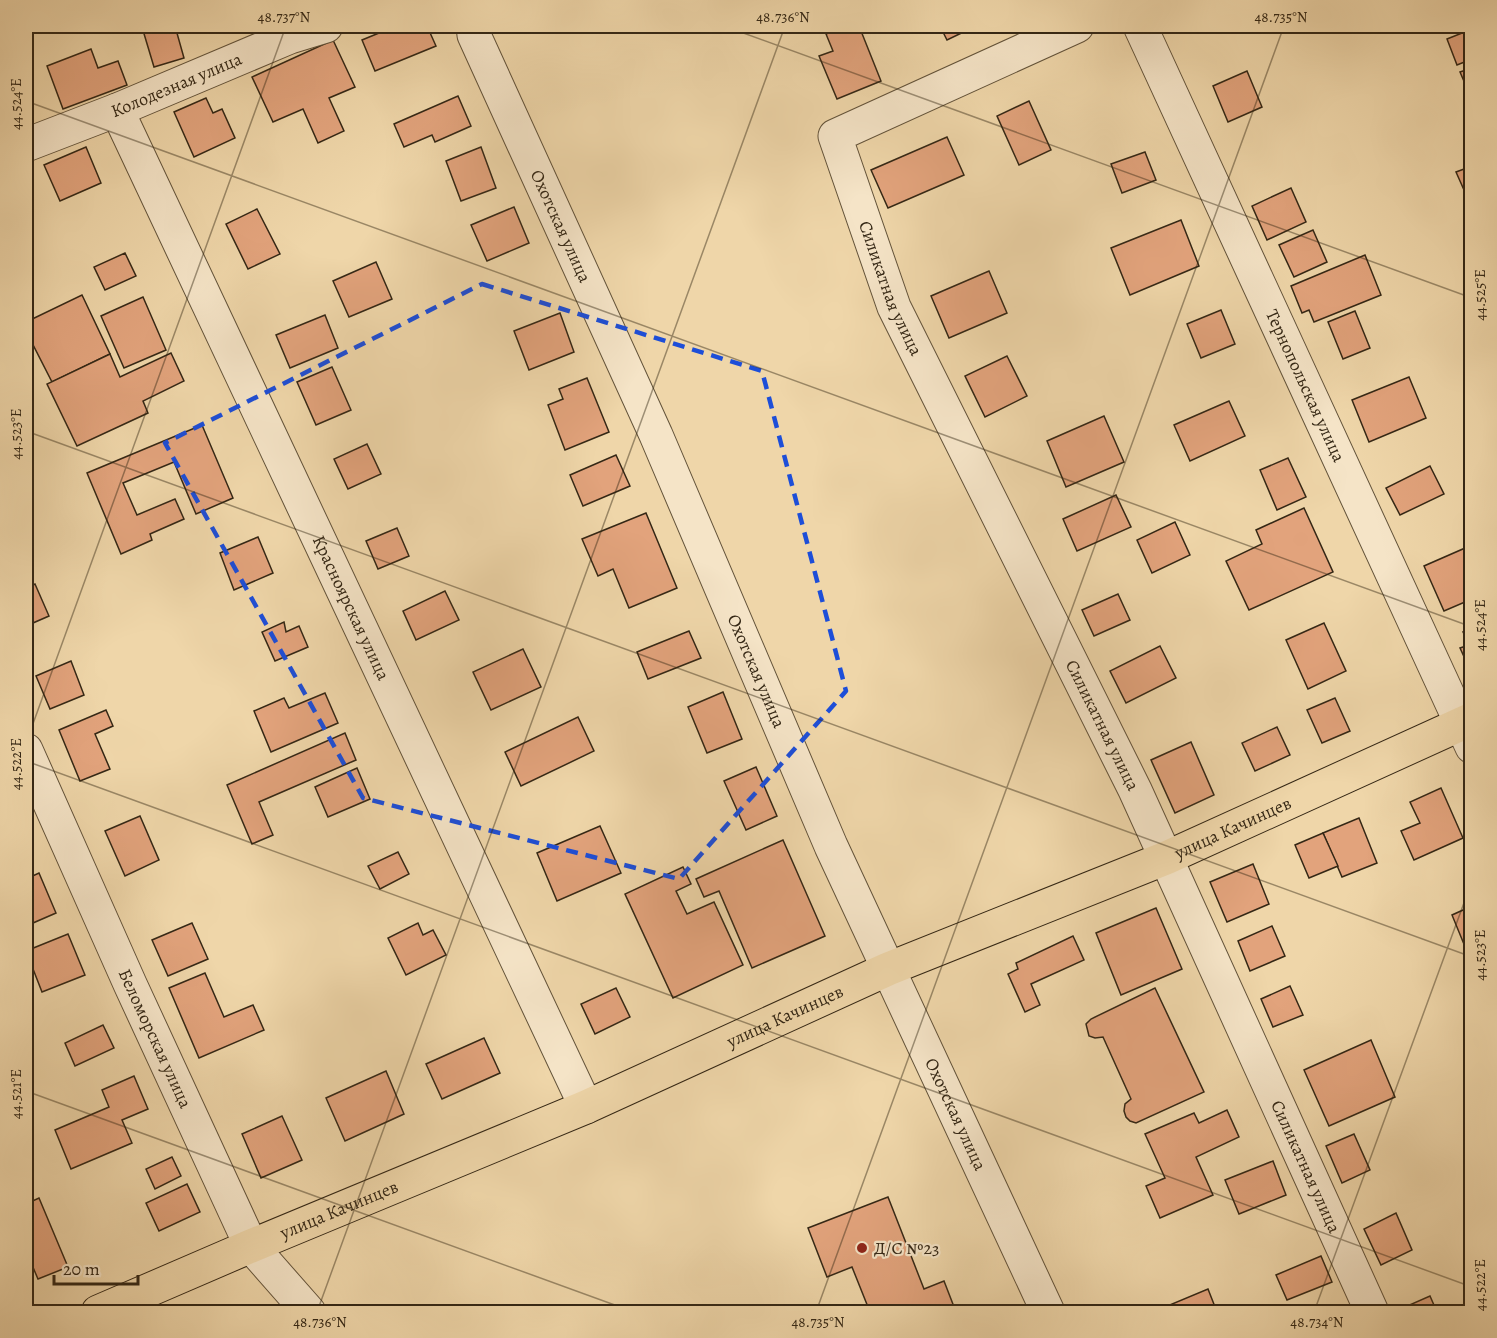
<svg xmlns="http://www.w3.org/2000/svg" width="1497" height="1338" viewBox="0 0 1497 1338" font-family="Alegreya,serif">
<rect width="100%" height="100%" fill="#efd6a9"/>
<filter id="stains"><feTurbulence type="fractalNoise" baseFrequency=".00333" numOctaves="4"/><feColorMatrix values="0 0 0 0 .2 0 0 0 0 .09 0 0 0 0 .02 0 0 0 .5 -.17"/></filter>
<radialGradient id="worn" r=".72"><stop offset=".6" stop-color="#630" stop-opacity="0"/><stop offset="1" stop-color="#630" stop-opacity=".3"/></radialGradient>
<g fill="#e2a37c" stroke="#342715" stroke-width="1.5">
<path d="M148 26H175L184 58 154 67 142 27Z"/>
<path d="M396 26H427L436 46 375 71 362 40Z"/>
<path d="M846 26H859L881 81 837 99 819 56 833 51 826 34Z"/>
<path d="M940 26H976L947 40Z"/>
<path d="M1472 29V59L1457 65 1447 39Z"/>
<path d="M333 40 355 87 329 98 344 131 318 143 303 109 273 122 252 77Z"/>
<path d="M91 49 98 68 118 61 127 85 63 109 47 66Z"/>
<path d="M1472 68V91L1469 93 1460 72Z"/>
<path d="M1247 71 1262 107 1228 122 1213 86Z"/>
<path d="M458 96 471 126 435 142 432 135 404 147 394 124Z"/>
<path d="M206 98 213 113 222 109 235 138 194 157 174 112Z"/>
<path d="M1029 101 1051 150 1019 165 997 116Z"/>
<path d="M947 137 964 175 888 208 871 170Z"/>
<path d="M86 147 101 183 60 201 44 165Z"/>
<path d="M481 147 496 188 461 201 446 161Z"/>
<path d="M1145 152 1156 180 1122 193 1111 164Z"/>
<path d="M1472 166V208L1456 172Z"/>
<path d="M1291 188 1306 222 1267 240 1252 206Z"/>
<path d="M514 207 529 243 487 261 471 225Z"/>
<path d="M257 209 280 254 248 269 226 224Z"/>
<path d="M1181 220 1199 266 1130 295 1111 248Z"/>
<path d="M1313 230 1327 262 1294 277 1279 245Z"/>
<path d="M125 253 136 276 105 290 94 267Z"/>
<path d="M1365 255 1381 295 1314 322 1309 310 1302 313 1291 286Z"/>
<path d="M376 262 392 299 349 317 333 281Z"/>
<path d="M989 271 1007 313 949 338 931 296Z"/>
<path d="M82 295 110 354 52 382 26 331V322Z"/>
<path d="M143 297 166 350 124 368 101 316Z"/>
<path d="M1221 310 1235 344 1201 358 1187 324Z"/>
<path d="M1355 311 1370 348 1343 359 1328 322Z"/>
<path d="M560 313 574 352 529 370 514 331Z"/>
<path d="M325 315 338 348 290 368 276 335Z"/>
<path d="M171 353 184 381 143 401 148 413 77 446 47 384 110 354 120 377Z"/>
<path d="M1007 356 1027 396 985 417 965 376Z"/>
<path d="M332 367 351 410 316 425 297 382Z"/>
<path d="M1409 377 1426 418 1369 442 1352 400Z"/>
<path d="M587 378 609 432 565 450 548 405 563 399 559 389Z"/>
<path d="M1229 401 1245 436 1190 461 1174 425Z"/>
<path d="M1104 416 1124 462 1066 487 1047 441Z"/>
<path d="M202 425 233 498 196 514 174 462 123 483 137 515 175 499 184 519 150 534 152 540 121 554 87 473Z"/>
<path d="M367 444 381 474 348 489 334 459Z"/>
<path d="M616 455 630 486 583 506 570 475Z"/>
<path d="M1288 458 1306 497 1277 510 1260 470Z"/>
<path d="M1430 466 1444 494 1400 515 1386 488Z"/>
<path d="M1116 495 1131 527 1077 551 1063 519Z"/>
<path d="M1304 508 1333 572 1249 610 1226 561 1262 544 1256 530Z"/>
<path d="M646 513 677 588 629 608 613 569 598 576 582 539Z"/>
<path d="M1175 522 1190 555 1152 573 1137 540Z"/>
<path d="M397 528 409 556 378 569 366 541Z"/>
<path d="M258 537 273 573 234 590 220 553Z"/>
<path d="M1472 545V599L1444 611 1424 566Z"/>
<path d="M35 584 49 616 26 626V588Z"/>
<path d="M445 591 459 620 416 640 403 611Z"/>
<path d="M1118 594 1130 620 1094 636 1082 610Z"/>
<path d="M284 622 286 632 299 626 308 647 275 661 262 632Z"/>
<path d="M1324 623 1346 671 1308 689 1286 640Z"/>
<path d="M1472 628V674L1460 648 1469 645 1463 632Z"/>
<path d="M689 631 701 658 648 679 637 652Z"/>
<path d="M1160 646 1176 678 1126 703 1110 671Z"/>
<path d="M523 649 541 687 491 710 473 672Z"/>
<path d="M71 661 84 695 50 709 36 676Z"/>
<path d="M723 692 742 739 707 753 688 707Z"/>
<path d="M325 693 338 723 271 752 254 711 284 698 289 708Z"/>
<path d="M1335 698 1350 731 1322 743 1307 710Z"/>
<path d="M106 710 113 726 95 734 110 769 80 781 59 730Z"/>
<path d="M578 717 594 751 521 786 505 752Z"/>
<path d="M1277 727 1290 755 1255 771 1242 743Z"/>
<path d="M345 733 356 760 259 802 273 835 252 844 227 785Z"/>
<path d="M1191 742 1214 795 1175 813 1151 760Z"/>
<path d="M756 767 777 816 746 830 724 781Z"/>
<path d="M357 768 370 799 328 817 315 787Z"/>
<path d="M1441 788 1463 838 1414 860 1401 831 1420 823 1410 802Z"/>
<path d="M140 816 159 860 125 876 105 831Z"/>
<path d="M1359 818 1377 863 1342 877 1323 833Z"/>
<path d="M600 826 621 873 557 901 537 853Z"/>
<path d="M1323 833 1338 866 1309 878 1295 845Z"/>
<path d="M783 840 825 936 752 968 719 891 704 897 696 879Z"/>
<path d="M398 852 409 874 380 889 368 866Z"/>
<path d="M1253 864 1269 904 1227 922 1210 882Z"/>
<path d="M683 867 691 884 676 891 687 914 714 902 743 965 673 998 625 894Z"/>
<path d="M39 873 56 913 26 926V879Z"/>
<path d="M1472 906V952L1468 954 1452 915Z"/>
<path d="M1156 908 1182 969 1121 995 1096 933Z"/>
<path d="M192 923 208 959 168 976 152 940Z"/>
<path d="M418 923 423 935 433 930 446 955 406 975 388 938Z"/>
<path d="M1272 926 1285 956 1250 971 1238 941Z"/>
<path d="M68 934 85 975 42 992 26 951Z"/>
<path d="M1073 936 1084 960 1031 984 1040 1005 1025 1012 1008 974 1018 969 1016 963Z"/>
<path d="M205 973 224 1017 253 1005 264 1030 199 1058 169 988Z"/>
<path d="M1290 986 1303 1015 1273 1027 1261 999Z"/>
<path d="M616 988 630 1017 595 1034 581 1004Z"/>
<path d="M1155 988 1204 1092 1136 1123 1130 1121 1126 1117 1124 1111 1125 1104 1131 1099 1103 1037 1095 1038 1089 1036 1086 1024 1091 1019Z"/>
<path d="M103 1025 114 1048 75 1066 65 1043Z"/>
<path d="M484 1038 500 1073 442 1099 426 1064Z"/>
<path d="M1371 1040 1395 1097 1329 1126 1304 1070Z"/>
<path d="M386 1071 404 1114 345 1141 326 1098Z"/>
<path d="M134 1076 148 1109 122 1120 132 1143 71 1169 55 1130 109 1107 102 1090Z"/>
<path d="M1227 1110 1239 1137 1196 1157 1213 1195 1160 1218 1146 1186 1165 1178 1145 1134 1194 1113 1199 1123Z"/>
<path d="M282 1116 302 1160 261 1178 242 1134Z"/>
<path d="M1354 1134 1370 1170 1342 1183 1326 1146Z"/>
<path d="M172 1157 181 1176 155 1189 146 1169Z"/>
<path d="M1273 1161 1286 1195 1239 1214 1225 1180Z"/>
<path d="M187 1184 200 1212 159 1231 146 1203Z"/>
<path d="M888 1197 924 1289 944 1281 956 1312H870L852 1267 827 1277 808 1228Z"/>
<path d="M39 1198 68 1267 38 1279 26 1251V1204Z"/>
<path d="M1396 1213 1412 1250 1381 1265 1364 1229Z"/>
<path d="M1321 1256 1332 1282 1287 1300 1276 1275Z"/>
<path d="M1208 1289 1217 1312H1162L1160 1309Z"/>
<path d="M1430 1296 1437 1312H1399L1398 1310Z"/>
</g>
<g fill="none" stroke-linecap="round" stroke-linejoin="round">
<g stroke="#63533a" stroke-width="35">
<g id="minor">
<path id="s1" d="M473 26 474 35 656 435 831 846 1048 1312"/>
<path id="s2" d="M1077 26 835 136 894 307 1135 790 1372 1312"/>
<path id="s3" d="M1140 26 1472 747"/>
<path id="s4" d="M117 110 586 1107"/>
<path id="s5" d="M26 145 117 110 290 37 326 26"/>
<path id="s6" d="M26 750 130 984 251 1246 309 1312"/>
</g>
</g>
<g stroke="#342715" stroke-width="35">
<g id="major">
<path id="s7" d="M98 1312 251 1246 586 1107 888 969 1166 858 1472 719"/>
</g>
</g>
<use href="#minor" stroke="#f5e4c7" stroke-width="33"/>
<use href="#major" stroke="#efd6a9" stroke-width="33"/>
</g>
<path fill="none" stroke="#1d4ed8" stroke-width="4.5" stroke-dasharray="12 8" stroke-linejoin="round" d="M482 284 762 371 846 691 679 879 363 798 165 443Z"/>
<path fill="none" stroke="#342715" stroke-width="1.5" stroke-opacity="0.45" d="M724 26 1472 298M26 101 1472 627M26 431 1472 957M26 743 286 26M26 761 1472 1287M26 1091 634 1312M317 1312 785 26M816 1312 1284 26M1314 1312 1472 881"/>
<circle fill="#8f2418" stroke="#f5e4c7" stroke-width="2" cx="862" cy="1248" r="6"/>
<g text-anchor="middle" stroke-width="4.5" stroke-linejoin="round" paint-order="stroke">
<g font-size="18" fill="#342715" stroke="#f5e4c7">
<text dy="6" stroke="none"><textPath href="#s5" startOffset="162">Колодезная улица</textPath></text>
<text dy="6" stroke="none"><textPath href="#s1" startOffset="219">Охотская улица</textPath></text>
<text dy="6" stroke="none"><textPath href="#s2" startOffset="428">Силикатная улица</textPath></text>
<text dy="6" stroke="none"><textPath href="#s3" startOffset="396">Тернопольская улица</textPath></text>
<text dy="6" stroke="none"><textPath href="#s4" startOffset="550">Красноярская улица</textPath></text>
<text dy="6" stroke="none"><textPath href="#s1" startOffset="705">Охотская улица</textPath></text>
<text dy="6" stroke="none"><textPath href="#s2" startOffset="914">Силикатная улица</textPath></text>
<text dy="6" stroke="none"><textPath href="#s7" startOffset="1234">улица Качинцев</textPath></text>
<text dy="6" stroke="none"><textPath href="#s7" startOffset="748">улица Качинцев</textPath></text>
<text dy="6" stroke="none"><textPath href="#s6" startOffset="316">Беломорская улица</textPath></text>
<text dy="6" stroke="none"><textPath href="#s1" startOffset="1191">Охотская улица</textPath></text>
<text dy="6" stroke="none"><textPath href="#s2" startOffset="1400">Силикатная улица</textPath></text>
<text dy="6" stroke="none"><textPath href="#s7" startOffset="262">улица Качинцев</textPath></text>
</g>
<g font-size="18" fill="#342715" stroke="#f5e4c7" text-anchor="start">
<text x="874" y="1254">Д/С №23</text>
</g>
</g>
<rect width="1497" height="1338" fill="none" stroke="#efd6a9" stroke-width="66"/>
<path d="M54 1275v9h84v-9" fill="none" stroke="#342715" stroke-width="3"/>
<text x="63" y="1275" font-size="18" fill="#342715" stroke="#f5e4c7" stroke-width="4.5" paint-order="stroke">20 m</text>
<rect x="33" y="33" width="1431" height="1272" fill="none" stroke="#342715" stroke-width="2"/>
<g font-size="15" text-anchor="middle" fill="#342715">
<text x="284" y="22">48.737°N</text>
<text x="783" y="22">48.736°N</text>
<text x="1281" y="22">48.735°N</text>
<text transform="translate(16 104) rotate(-90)" y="5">44.524°E</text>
<text transform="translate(1480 295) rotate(-90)" y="5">44.525°E</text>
<text transform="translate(16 434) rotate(-90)" y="5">44.523°E</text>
<text transform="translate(1480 625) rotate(-90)" y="5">44.524°E</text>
<text transform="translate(16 764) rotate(-90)" y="5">44.522°E</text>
<text transform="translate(1480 955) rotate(-90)" y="5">44.523°E</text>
<text transform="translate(16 1094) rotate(-90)" y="5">44.521°E</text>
<text transform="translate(1480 1285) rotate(-90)" y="5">44.522°E</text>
<text x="320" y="1327">48.736°N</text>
<text x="818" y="1327">48.735°N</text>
<text x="1317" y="1327">48.734°N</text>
</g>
<rect width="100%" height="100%" filter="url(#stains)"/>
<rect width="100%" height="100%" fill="url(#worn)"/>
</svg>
